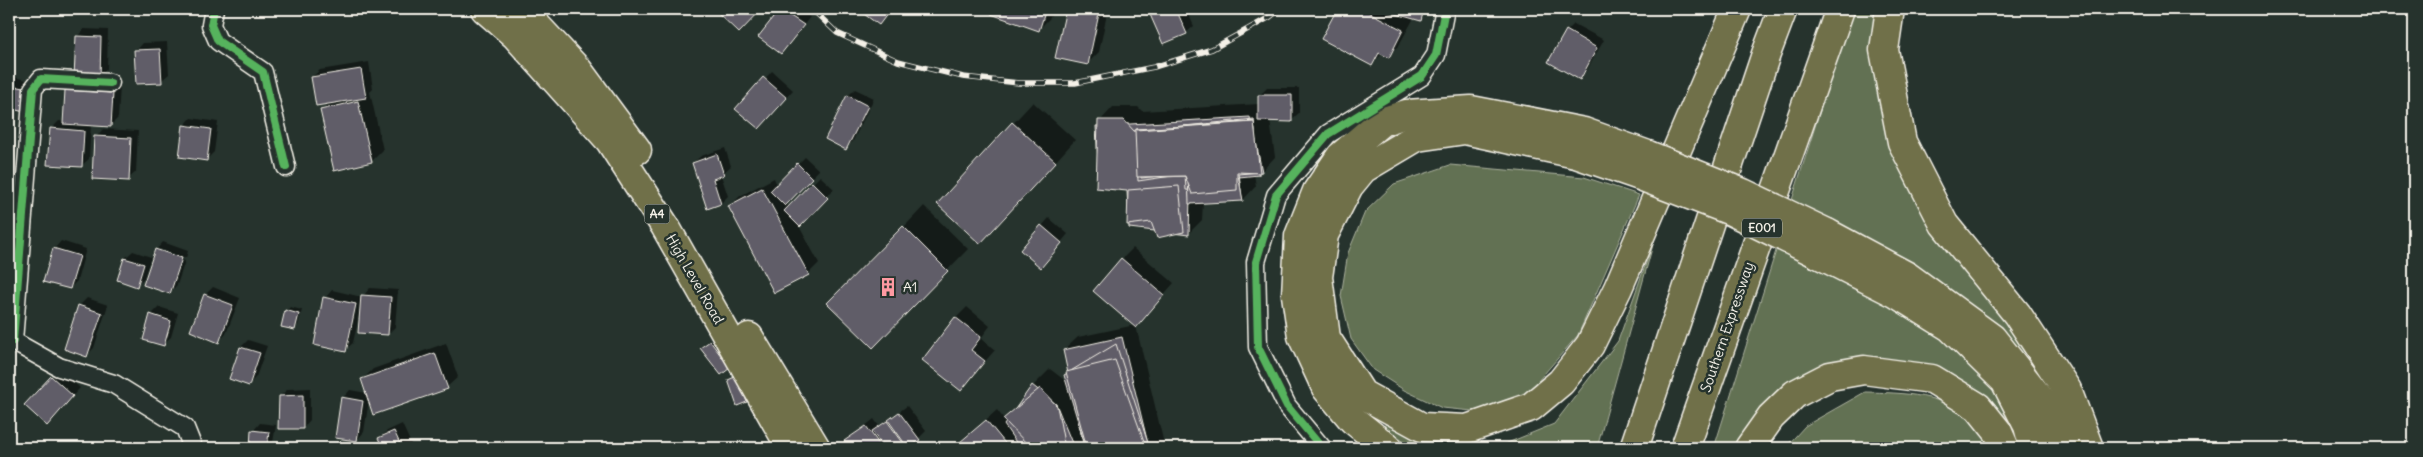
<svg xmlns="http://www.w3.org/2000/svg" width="2423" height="457" viewBox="0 0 2423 457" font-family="Delius,sans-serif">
<rect width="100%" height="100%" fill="#26332d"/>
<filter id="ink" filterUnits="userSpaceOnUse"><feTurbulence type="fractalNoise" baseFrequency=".02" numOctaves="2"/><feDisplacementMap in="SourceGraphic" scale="10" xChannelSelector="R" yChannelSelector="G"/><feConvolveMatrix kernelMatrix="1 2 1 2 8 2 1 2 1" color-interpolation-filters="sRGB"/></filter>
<g filter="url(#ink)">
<g fill="#627153" stroke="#abb19e">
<path d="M1852 9H1880L1899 161 2036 355 2076 435 2035 448H2019L1991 407 1835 369 1740 448H1714Z"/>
<path d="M1450 165 1584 177 1639 195 1578 335 1524 397 1483 412 1442 408 1404 390 1373 370 1351 339 1341 296 1348 253 1365 212 1394 184Z"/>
<path d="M1654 241 1597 448H1414L1383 426 1390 422 1439 446 1505 444 1554 424 1618 341Z"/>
<path d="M1865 392C1903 393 1944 393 1974 422 1980 429 1985 440 1990 448H1785L1805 426Z"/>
</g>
<g fill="#0007">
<path d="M87 9H139L136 11 87 13Z"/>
<path d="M782 9H800L810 17 788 45 760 36Z"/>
<path d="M994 9H1053L1050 18 1039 29 993 13Z"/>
<path d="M1067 9H1108L1099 52 1088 63 1057 57Z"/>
<path d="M1151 9H1186L1194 26 1186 33 1150 10Z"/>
<path d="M1338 9H1431L1421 19 1414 18 1399 45 1388 56 1383 53 1372 64 1322 38Z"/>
<path d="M1574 24 1604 40 1587 70 1580 78 1567 31Z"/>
<path d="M84 29 108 30 107 69 99 76 77 37Z"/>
<path d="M167 42 169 74 161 81 136 51 143 43Z"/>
<path d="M369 62 373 89 370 92 383 150 372 161 322 110 330 102 312 77 320 70Z"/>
<path d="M772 71 793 90 766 120 737 109Z"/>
<path d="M14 77 35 82 23 110 9 107V83Z"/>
<path d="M74 83 120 86 118 118 111 125 91 124 89 159 81 166 51 129 59 121 65 122 66 91Z"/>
<path d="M1267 88H1299V113L1291 120H1270L1275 157 1259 174H1254L1256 186 1243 200 1203 202 1202 220 1189 233 1155 230 1128 190 1100 121 1113 107H1138L1142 111 1259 104V96Z"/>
<path d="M855 89 874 98 853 141 846 148 848 96Z"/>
<path d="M1033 102 1075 140 1001 222 938 204Z"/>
<path d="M191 118 218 122 214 152 207 159 184 126Z"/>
<path d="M103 129 138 131 136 172 128 179 96 137Z"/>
<path d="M725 148 731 166 721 175 728 196 721 203 693 163 701 156Z"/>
<path d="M805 157 819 170 787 203 789 208 820 176 834 189 799 226 819 263 808 274 730 206 740 196 774 178 777 185Z"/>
<path d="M924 206 968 249 894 325 904 227Z"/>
<path d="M1049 218 1068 234 1048 258 1042 226Z"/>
<path d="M61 241 86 249 77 281 70 288 54 249Z"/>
<path d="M163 242 188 251 186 258 159 249V252L185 261 177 285 170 292 156 250Z"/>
<path d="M9 243 19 246 12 276 9 280Z"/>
<path d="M1133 248 1174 283 1136 326 1165 448H1085L1084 442 1078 448H1018L1022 445 1017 439 1008 448H954L997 410 1004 419 1021 404 1033 386 1050 369 1067 382 1069 372 1064 350 1078 337 1135 325 1122 259Z"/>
<path d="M133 251 151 257 144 278 136 285 119 280 125 258Z"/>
<path d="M213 287 240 298 226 334 219 341 205 295Z"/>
<path d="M370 288 398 290 395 327 388 334 359 315 353 343 345 350 325 298 332 290 362 297Z"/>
<path d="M87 298 108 305 94 348 87 355 79 306Z"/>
<path d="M159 307 178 313 171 337 163 344 151 315Z"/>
<path d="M290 307 302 310 298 325 294 329 287 311Z"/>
<path d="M967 307 990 326 981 338 995 350 961 389 956 318Z"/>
<path d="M714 338 730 367 721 373 705 345Z"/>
<path d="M248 340 267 346 256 377 249 384 241 347Z"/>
<path d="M446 343 458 377 447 387 369 400 364 432 357 440 343 398 350 390 367 393 362 380 373 369Z"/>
<path d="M59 370 80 388 54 416 52 377Z"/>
<path d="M310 388V420L303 428 280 396 288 389Z"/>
<path d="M907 406 926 431 915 442 918 446 916 448H850L845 442 874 419 879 426Z"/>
<path d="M260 423 276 425 272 448H251L253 431Z"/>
<path d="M402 424 412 446 384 448 379 439 387 431Z"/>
</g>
<g fill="#615d67" stroke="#f4f1e8">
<path d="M85 9H136V13L85 14Z"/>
<path d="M714 9H762L739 33Z"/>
<path d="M780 9 804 25 781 54 758 37Z"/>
<path d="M857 9H891L879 25Z"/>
<path d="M993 9H1046L1039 31 991 14Z"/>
<path d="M1066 9H1100L1088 65 1055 58Z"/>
<path d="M1151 9H1176L1187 34 1163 44 1148 10Z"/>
<path d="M1337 9H1363L1403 30 1389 58 1379 53 1372 66 1321 39Z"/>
<path d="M1390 9H1424L1421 21 1389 12Z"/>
<path d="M1566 30 1597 48 1580 80 1548 62Z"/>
<path d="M76 36 101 37 100 78 74 77Z"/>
<path d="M160 49 162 83 136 84 134 50Z"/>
<path d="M361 69 366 98 316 106 311 77Z"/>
<path d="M763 77 787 98 759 129 735 109Z"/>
<path d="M9 85 29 89 24 112 9 108Z"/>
<path d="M65 90 113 93 111 127 63 124Z"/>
<path d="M847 95 868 106 846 150 825 139Z"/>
<path d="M1258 95H1292V122L1258 121Z"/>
<path d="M358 101 372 162 334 171 320 110Z"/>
<path d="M1250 117 1258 168 1237 170 1236 189 1189 198 1179 172 1099 182 1096 126Z"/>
<path d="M1254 119 1258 170 1239 173 1241 192 1190 196 1189 235 1129 228 1127 191 1096 188 1098 120H1124L1134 131Z"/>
<path d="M1253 121 1259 175 1239 177 1242 198 1190 203 1187 176 1138 178 1137 131Z"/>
<path d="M1012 122 1056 162 980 244 937 204Z"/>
<path d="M1249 122 1257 172 1237 173V194L1186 190 1185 174 1138 181 1136 129Z"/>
<path d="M1252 122 1262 172 1238 174 1243 201 1189 204 1188 173 1141 178 1137 129Z"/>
<path d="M1254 122 1260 173 1237 172V190L1192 194 1185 176 1137 177 1135 130Z"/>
<path d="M183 125 211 129 207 161 179 157Z"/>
<path d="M50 128 84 131 82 167 47 165Z"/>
<path d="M94 136 131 138 129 181 92 179Z"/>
<path d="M717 154 724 175 713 179 721 204 707 209 692 163Z"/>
<path d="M797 163 812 178 785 206 770 191Z"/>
<path d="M812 182 828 198 800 227 784 211Z"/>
<path d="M1179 186 1184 232 1157 238 1151 222 1127 225 1128 190Z"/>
<path d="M762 188 809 275 774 293 728 206Z"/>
<path d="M1041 225 1062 243 1041 268 1020 250Z"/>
<path d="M903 226 948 271 873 348 827 303Z"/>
<path d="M53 248 80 256 70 289 43 282Z"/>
<path d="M155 249 182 258 170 294 143 285Z"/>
<path d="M124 258 144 264 137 287 117 280Z"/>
<path d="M1121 258 1164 295 1136 328 1093 291Z"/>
<path d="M204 294 233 305 219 343 190 331Z"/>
<path d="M361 295 391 297 388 335 358 333Z"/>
<path d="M323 297 356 304 346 352 314 345Z"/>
<path d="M78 305 102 313 87 357 64 349Z"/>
<path d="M285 310 299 314 295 330 281 327Z"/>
<path d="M150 314 171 321 164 346 143 340Z"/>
<path d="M955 317 981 337 971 350 985 361 961 391 922 360Z"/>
<path d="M1122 337 1149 448H1084L1063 350Z"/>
<path d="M710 341 730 368 721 375 700 348Z"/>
<path d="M1116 344 1148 443 1134 448H1086L1064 375Z"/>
<path d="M240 347 260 353 249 386 229 379Z"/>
<path d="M435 353 448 389 373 415 361 379Z"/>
<path d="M1115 360 1145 444 1134 448H1087L1066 372Z"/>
<path d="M51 376 73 396 47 426 24 405Z"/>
<path d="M737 376 747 402 737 406 728 380Z"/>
<path d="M1032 385 1056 404 1074 448H1020L1004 425Z"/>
<path d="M1040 388 1057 406 1065 448H1031L1003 419Z"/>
<path d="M303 395V429H278L279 396Z"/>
<path d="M341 397 363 401 357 441 335 438Z"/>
<path d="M899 412 920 440 908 448 888 420Z"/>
<path d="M986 420 1009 448H953Z"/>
<path d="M887 421 907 448H884L872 431Z"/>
<path d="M866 426 882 448H848L844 441Z"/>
<path d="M251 430 269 432 267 448H250Z"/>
<path d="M394 431 402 448H383L378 438Z"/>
</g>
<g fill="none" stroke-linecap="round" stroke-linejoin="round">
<g stroke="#f4f1e8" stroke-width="21">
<g id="minor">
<path d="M214 9 211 25 218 41 263 72 286 167"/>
<path d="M9 339 59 367 114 384 185 428 193 448"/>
<path d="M13 341 33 89 41 79 110 83"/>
<path d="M1322 448 1287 406 1258 347 1256 262 1276 195 1328 134 1422 76 1436 55 1445 9"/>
</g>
</g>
<g stroke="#f4f1e8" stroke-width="31">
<g id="trunk">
<path d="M485 9 515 35 610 141 665 226 791 448"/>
<path d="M521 9 578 70 637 150"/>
<path d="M749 337 816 448"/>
</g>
</g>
<g stroke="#f4f1e8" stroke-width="31">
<g id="motorway">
<path d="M1890 9 1884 50 1902 142 1944 224 2017 314 2067 390 2089 448"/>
<path d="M1640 176 1576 154 1465 130 1417 137 1363 169 1349 186 1324 235 1318 277 1326 338 1362 394 1422 427 1467 429 1531 407 1561 382 1590 345 1618 288 1737 9"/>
<path d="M1827 233 1907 276 1992 338 2051 413 2060 448"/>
<path d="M1818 254 1897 294 1950 327 2005 381 2028 426 2034 448"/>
<path d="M1388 448 1353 420 1326 388 1302 336 1296 295 1299 236 1317 191 1340 157 1381 122 1406 114 1471 110 1584 132 1648 155"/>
<path d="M1634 448 1766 54 1783 9"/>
<path d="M1685 448 1840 9"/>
<path d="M1749 448 1771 417 1795 394 1830 376 1864 370 1932 379 1978 407 1998 432 2005 448"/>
</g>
</g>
<use href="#minor" stroke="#26332d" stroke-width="18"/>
<use href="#trunk" stroke="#70704a" stroke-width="28"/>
<use href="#motorway" stroke="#70704a" stroke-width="28"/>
<g stroke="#f4f1e8" stroke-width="5.5">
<path id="rail" d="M812 9 837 33 898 61 963 77 1019 83H1075L1154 67 1212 49 1270 17 1280 9"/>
</g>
<use href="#rail" stroke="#26332d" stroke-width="4" stroke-dasharray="11" stroke-linecap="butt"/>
<g stroke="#f4f1e8" stroke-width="31" stroke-linecap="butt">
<g id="motorway-bridge">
<path d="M1648 155 1743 193 1827 233"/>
<path d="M1640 176 1731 211 1818 254"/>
</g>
</g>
<use href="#motorway-bridge" stroke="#70704a" stroke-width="28"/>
<g stroke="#26332d" stroke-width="11">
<g id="cycleway">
<path d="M214 9 211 25 218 41 263 72 286 167"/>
<path d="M13 341 33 89 41 79 110 83"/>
<path d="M1322 448 1287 406 1258 347 1256 262 1276 195 1328 134 1422 76 1436 55 1445 9"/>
</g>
</g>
<use href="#cycleway" stroke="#56b35d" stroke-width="8"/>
</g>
</g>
<defs>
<g id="building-bare" transform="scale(1.5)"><path d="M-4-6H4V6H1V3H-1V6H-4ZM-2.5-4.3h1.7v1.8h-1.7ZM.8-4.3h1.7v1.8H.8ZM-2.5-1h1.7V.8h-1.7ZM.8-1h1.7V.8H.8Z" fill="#ff9aa2" stroke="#26332d" stroke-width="2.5" paint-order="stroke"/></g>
</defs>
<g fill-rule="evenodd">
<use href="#building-bare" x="888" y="287"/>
</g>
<g text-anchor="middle" stroke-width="5" stroke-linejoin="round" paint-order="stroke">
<g fill="#26332d" stroke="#b6b8b0" stroke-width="1">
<rect x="644.5" y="204.5" width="25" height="19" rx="4"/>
<rect x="1742" y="218.5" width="40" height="19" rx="4"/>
</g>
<g font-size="12" font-weight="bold" fill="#f4f1e8">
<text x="657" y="218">A4</text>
<text x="1762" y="232">E001</text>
</g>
<g font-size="14" fill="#f4f1e8" stroke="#26332d">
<text transform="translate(695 279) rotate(60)" y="5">High Level Road</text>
<text transform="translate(1727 327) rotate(-71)" y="5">Southern Expressway</text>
</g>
<g font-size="14" fill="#f4f1e8" stroke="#26332d" text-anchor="start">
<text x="903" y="292">A1</text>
</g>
</g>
<rect width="2423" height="457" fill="none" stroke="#26332d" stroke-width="30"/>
<rect x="15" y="15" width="2393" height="427" fill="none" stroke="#f4f1e8" stroke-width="2" filter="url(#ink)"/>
</svg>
